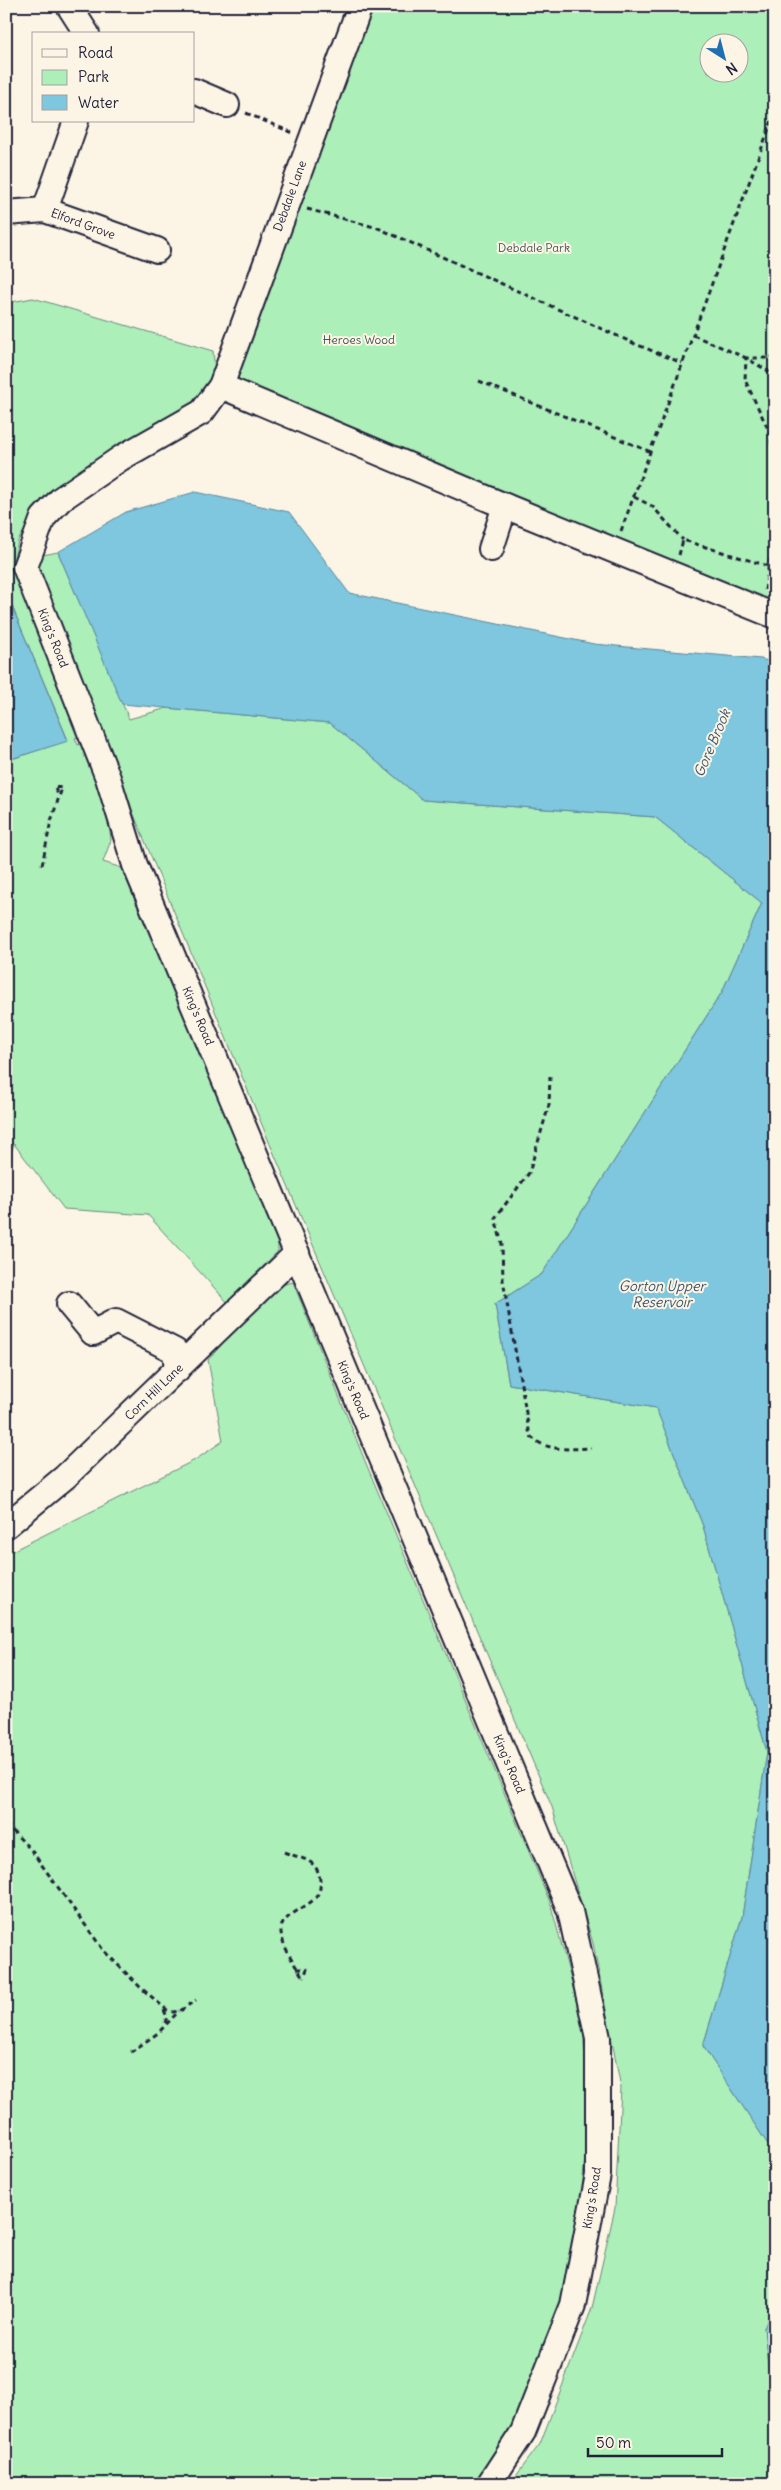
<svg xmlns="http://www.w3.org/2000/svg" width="781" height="2490" viewBox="0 0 781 2490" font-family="Delius,sans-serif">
<rect width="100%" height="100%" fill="#fcf5e5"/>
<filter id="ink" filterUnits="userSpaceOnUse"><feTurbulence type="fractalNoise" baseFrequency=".02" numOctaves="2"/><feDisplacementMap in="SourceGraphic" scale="10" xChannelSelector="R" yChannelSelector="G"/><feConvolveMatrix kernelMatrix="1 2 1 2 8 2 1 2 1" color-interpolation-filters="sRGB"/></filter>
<g filter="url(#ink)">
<g fill="#acefb9" stroke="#67887a" fill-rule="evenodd">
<path d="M375 6H775V609L233 383 351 58ZM708 42H738V72H708Z"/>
<path d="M33 298 213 351 215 370 199 404 30 521 18 541 13 561 58 552 129 719 167 708 330 723 423 800 655 817 762 903 722 992 542 1274 495 1304 509 1384 656 1408 703 1526 767 1752 742 1917 703 2046 775 2155V2300L764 2328 775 2425V2484H510L540 2444 592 2308 615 2208 621 2088 593 1943 552 1807 267 1137 99 730 75 738 78 745 88 741 106 799 111 840 103 862 122 868 278 1241V1251L228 1303 148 1215 64 1209 14 1144 6 1166V758H15L68 740 6 592V303Z"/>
<path d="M293 1282 365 1461 550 1902 583 2024 588 2123 578 2233 553 2332 511 2427 474 2484H6V1554L195 1460 223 1441 208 1360 272 1287Z"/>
</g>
<g fill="#7ec7de" stroke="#59859d">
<path d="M195 492 289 512 349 593 594 644 761 659 775 663V2155L703 2046 742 1917 767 1752 703 1526 656 1408 509 1384 495 1304 542 1274 722 992 762 903 655 817 423 800 330 723 122 704 58 552 126 512Z"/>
<path d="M6 592 68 741 14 758H6Z"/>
<path d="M775 2300V2425L764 2328Z"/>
</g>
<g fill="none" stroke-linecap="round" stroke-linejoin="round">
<g stroke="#22223b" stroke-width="28">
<g id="minor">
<path d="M69 6 87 34"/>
<path d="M360 6 221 386 202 412 121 458 61 499 43 518 25 567 108 778 135 865 570 1911 598 2038V2175L573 2305 523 2432 489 2484"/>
<path d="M194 91 227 105"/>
<path d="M45 210 76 121"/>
<path d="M6 213 45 210 157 250"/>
<path d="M221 386 505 506 775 616"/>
<path d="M491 549 505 506"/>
<path d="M69 1304 93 1333 116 1321 175 1351 177 1370"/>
<path d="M6 1526 65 1477 297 1253"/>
</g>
</g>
<g stroke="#22223b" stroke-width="3" stroke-dasharray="5 4" stroke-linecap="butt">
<path d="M767 6 775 10"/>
<path d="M246 113 293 133"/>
<path d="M307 209 378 228 633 343 682 363"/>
<path d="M693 335 746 358 775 375"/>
<path d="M775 355 769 358H746L745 380 769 431 775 458V505"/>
<path d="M479 381 651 452"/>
<path d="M634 497 652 506 683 540"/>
<path d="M621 531 775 112"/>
<path d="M679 555 683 540 768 566"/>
<path d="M765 590 775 524"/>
<path d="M42 865 51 821 62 788 54 787 59 796"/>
<path d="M550 1076 549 1105 529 1173 495 1218 502 1244 503 1280 530 1436C547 1452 569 1449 591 1448"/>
<path d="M6 1824 31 1850 104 1951 140 1987 167 2010 173 2012 180 2011 196 2000"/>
<path d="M284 1852C301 1859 317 1858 320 1880 324 1906 291 1907 282 1925 276 1937 296 1967 303 1977"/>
<path d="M297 1969H307L304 1977"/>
<path d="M164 2010 167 2017 165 2023"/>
<path d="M131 2052 158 2033 179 2011"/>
</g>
<use href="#minor" stroke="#fcf5e5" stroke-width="24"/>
</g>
</g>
<g text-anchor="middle" stroke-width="4" stroke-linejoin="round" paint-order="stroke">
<g font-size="12" fill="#22223b" stroke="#fcf5e5">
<text transform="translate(290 196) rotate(-70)" y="4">Debdale Lane</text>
<text transform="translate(83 224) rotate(20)" y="4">Elford Grove</text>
<text transform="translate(53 638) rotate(68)" y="4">King's Road</text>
<text transform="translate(198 1016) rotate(67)" y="4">King's Road</text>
<text transform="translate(353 1390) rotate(67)" y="4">King's Road</text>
<text transform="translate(154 1392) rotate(-44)" y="4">Corn Hill Lane</text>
<text transform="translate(509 1764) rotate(67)" y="4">King's Road</text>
<text transform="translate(592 2198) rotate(-81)" y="4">King's Road</text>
</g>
<g font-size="12" fill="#44555a" stroke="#fcf5e5">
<text x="534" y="252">Debdale Park</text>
<text x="359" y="344">Heroes Wood</text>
</g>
<g font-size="14" font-style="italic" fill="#3e546c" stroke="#fcf5e5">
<text transform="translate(712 743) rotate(-67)" y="5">Gore Brook</text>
<text x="662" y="1291">Gorton Upper<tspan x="662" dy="16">Reservoir</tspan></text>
</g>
</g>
<rect width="781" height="2490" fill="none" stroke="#fcf5e5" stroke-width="25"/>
<rect x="12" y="12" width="756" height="2465" fill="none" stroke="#22223b" stroke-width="2" filter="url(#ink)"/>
<rect x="32" y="32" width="162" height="90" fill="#fcf5e5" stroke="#a5a1a1"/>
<rect x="42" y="49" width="25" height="8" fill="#fcf5e5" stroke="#a5a1a1"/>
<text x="78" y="58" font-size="15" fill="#22223b">Road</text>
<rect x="42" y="70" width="25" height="15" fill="#acefb9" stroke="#a5a1a1"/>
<text x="78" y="82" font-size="15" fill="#22223b">Park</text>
<rect x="42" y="95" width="25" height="15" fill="#7ec7de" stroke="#a5a1a1"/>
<text x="78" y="108" font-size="15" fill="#22223b">Water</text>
<g transform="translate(724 58) rotate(144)"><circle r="24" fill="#fcf5e5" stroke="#a5a1a1"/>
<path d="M0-4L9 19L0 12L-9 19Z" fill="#1f6fb2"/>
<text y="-8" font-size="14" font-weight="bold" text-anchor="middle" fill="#22223b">N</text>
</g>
<path d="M588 2448v8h134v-8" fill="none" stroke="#22223b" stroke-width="2.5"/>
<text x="596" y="2448" font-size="15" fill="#22223b" stroke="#fcf5e5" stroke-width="4" paint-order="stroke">50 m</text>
</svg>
